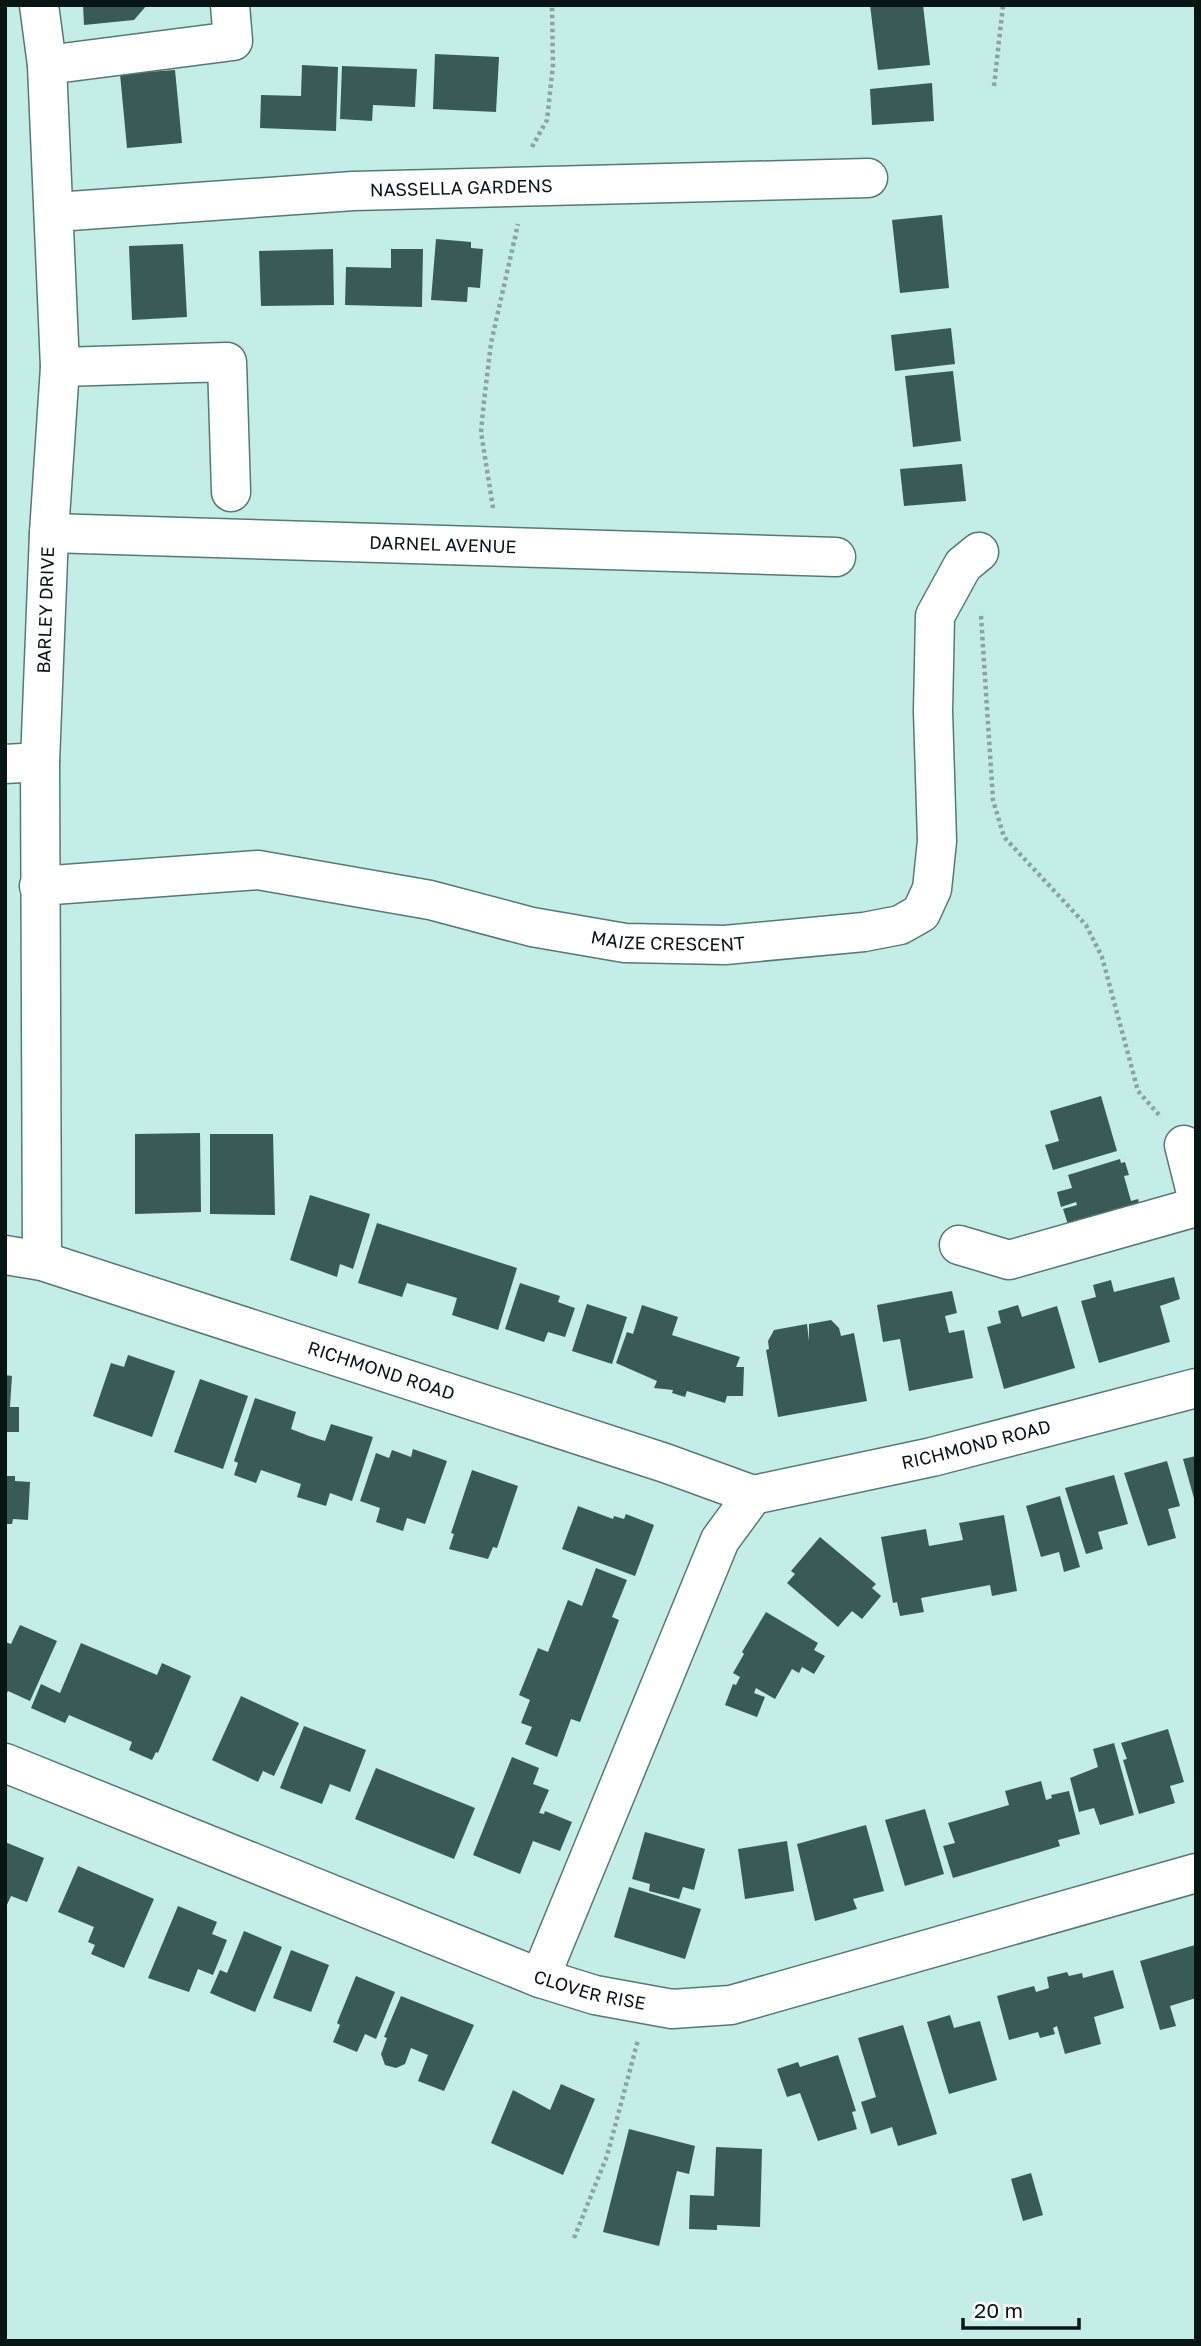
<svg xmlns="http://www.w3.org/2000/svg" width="1201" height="2346" viewBox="0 0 1201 2346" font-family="'Golos Text',sans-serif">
<rect width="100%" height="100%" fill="#c4ede7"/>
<g fill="#385b57">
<path d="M83 5H147L134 20 84 25Z"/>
<path d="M870 5H923L930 65 878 70Z"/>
<path d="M435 54 499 57 496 112 433 109Z"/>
<path d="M302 65 338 67 336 131 260 128 261 95 301 96Z"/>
<path d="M342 66 417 69 415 107 373 105 372 121 340 119Z"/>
<path d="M175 70 182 143 127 148 120 74Z"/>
<path d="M932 83 934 121 872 125 870 89Z"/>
<path d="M942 215 949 288 900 293 892 220Z"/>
<path d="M436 239 471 242V248L483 249 480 288 468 287 467 302 431 300Z"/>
<path d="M183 244 187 317 132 320 129 246Z"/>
<path d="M333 249 334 305 261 306 259 251Z"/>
<path d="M391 249H423L422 307 345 305 346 267 391 268Z"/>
<path d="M951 328 955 364 895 371 891 335Z"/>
<path d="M953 371 961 441 913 447 905 376Z"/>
<path d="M962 464 966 501 904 506 900 469Z"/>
<path d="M1101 1096 1117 1151 1053 1170 1045 1145 1059 1141 1050 1111Z"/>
<path d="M200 1133 201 1212 135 1214V1134Z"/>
<path d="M210 1134H273L275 1215 210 1214Z"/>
<path d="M1120 1159 1121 1163 1125 1162 1129 1175 1124 1176 1131 1201 1138 1199 1142 1213 1071 1234 1063 1209 1077 1205 1076 1202 1061 1207 1057 1192 1072 1188 1068 1175Z"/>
<path d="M310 1195 370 1214 353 1269 340 1264 337 1277 290 1260Z"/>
<path d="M377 1223 517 1268 498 1330 452 1315 457 1298 407 1283 402 1297 358 1283Z"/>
<path d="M1174 1277 1180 1299 1160 1306 1170 1342 1099 1363 1081 1301 1096 1297 1093 1285 1111 1280 1114 1292Z"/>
<path d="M520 1283 560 1296 558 1302 575 1308 565 1337 548 1332 544 1342 505 1329Z"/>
<path d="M952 1291 957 1313 945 1316 949 1333 964 1330 973 1378 909 1391 900 1339 883 1342 877 1305Z"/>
<path d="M587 1304 627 1317 612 1364 572 1351Z"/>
<path d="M642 1305 678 1317 672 1335 740 1357 736 1367H744L743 1396H727L725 1403 687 1391 685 1397 672 1393 673 1390 654 1388 657 1381 616 1363 627 1332 633 1334Z"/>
<path d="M1018 1305 1022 1317 1057 1306 1075 1368 1004 1389 987 1327 1001 1323 998 1311Z"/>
<path d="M831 1320 839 1328 841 1336 854 1333 867 1401 778 1417 766 1350 769 1349 768 1341 774 1330 807 1324 809 1341V1324Z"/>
<path d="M128 1355 175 1371 152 1437 93 1416 111 1363 124 1367Z"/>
<path d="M5 1375 12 1376 10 1407H19V1432H5Z"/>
<path d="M200 1379 248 1396 223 1469 174 1452Z"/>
<path d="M255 1398 296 1412 291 1429 309 1436 325 1441 331 1424 373 1437 352 1501 330 1493 326 1506 297 1497 301 1484 261 1470 256 1483 234 1475 238 1463 234 1461Z"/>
<path d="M413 1449 447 1461 425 1524 407 1518 403 1531 376 1522 380 1508 360 1501 376 1453 389 1458 392 1450 411 1457Z"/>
<path d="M1196 1456V1502H1195L1183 1459Z"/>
<path d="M1167 1461 1180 1506 1168 1509 1176 1538 1148 1546 1124 1473Z"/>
<path d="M472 1470 518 1486 497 1548 493 1547 488 1559 449 1549 454 1534 451 1533Z"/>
<path d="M1114 1475 1128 1524 1098 1532 1103 1549 1086 1554 1065 1488Z"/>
<path d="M5 1476H15V1481L30 1482 28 1520 13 1519 12 1524H5Z"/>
<path d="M1060 1496 1080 1567 1064 1572 1059 1552 1041 1557 1026 1506Z"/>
<path d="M578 1506 613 1519 614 1516 624 1519 626 1514 654 1525 635 1576 562 1549Z"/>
<path d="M1004 1515 1017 1591 992 1596 990 1585 921 1598 924 1612 900 1616 897 1602 893 1603 881 1537 926 1529 929 1546 963 1540 959 1523Z"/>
<path d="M820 1537 876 1584 872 1588 881 1596 862 1619 852 1611 838 1627 787 1583 795 1574 791 1571Z"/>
<path d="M596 1568 627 1580 612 1617 619 1620 580 1722 571 1719 557 1757 525 1744 532 1727 521 1723 530 1700 519 1695 538 1648 548 1652 568 1600 582 1606Z"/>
<path d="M766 1612 818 1643 814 1650 825 1656 814 1674 802 1667 799 1673 792 1669 775 1699 756 1688 754 1693 765 1697 757 1717 725 1705 733 1684 736 1685 740 1677 733 1673 744 1654 742 1652Z"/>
<path d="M20 1625 57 1641 30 1701 8 1691 5 1696V1642L11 1644Z"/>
<path d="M81 1643 157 1675 162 1663 191 1676 158 1753 156 1752 152 1760 129 1750 132 1742 69 1715 65 1723 31 1708 41 1684 60 1693Z"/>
<path d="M241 1696 299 1723 274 1776 263 1771 258 1782 212 1760Z"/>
<path d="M304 1726 366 1750 350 1792 330 1784 322 1804 280 1788Z"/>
<path d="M1168 1729 1184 1782 1170 1786 1175 1803 1139 1814 1123 1760 1127 1759 1121 1743Z"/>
<path d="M1114 1743 1134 1815 1100 1825 1094 1808 1079 1812 1070 1778 1098 1767 1093 1749Z"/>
<path d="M512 1757 539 1768 533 1784 549 1790 539 1813 544 1814 545 1811 572 1822 560 1851 533 1841 520 1874 473 1855Z"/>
<path d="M376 1768 475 1808 454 1859 355 1819Z"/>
<path d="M1041 1781 1046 1800 1052 1798 1051 1795 1069 1791 1080 1834 1058 1840 1060 1846 953 1878 943 1846 955 1843 948 1823 1009 1805 1005 1791Z"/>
<path d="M925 1809 944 1874 905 1886 885 1820Z"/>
<path d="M866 1825 884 1891 853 1899 857 1909 815 1921 797 1844Z"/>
<path d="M645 1832 705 1849 694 1890 683 1887 679 1899 649 1891 650 1884 632 1879Z"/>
<path d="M787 1841 794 1891 745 1899 738 1849Z"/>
<path d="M5 1842 44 1858 27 1902 11 1896 5 1909Z"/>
<path d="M78 1866 154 1899 124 1968 91 1954 95 1945 88 1942 94 1927 58 1912Z"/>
<path d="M629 1887 701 1909 685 1959 614 1937Z"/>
<path d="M178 1906 217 1922 212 1934 227 1940 213 1975 198 1969 189 1992 148 1978Z"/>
<path d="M244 1931 282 1947 255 2012 210 1993 220 1970 227 1973Z"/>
<path d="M1195 1945 1196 1998 1170 2006 1176 2026 1160 2030 1140 1961Z"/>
<path d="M291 1950 329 1965 311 2012 273 1998Z"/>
<path d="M1113 1970 1124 2008 1094 2017 1101 2044 1065 2054 1057 2026 1053 2028 1055 2034 1040 2038 1038 2032 1009 2040 997 1996 1034 1986 1036 1992 1046 1989 1049 1988 1047 1977 1067 1972 1069 1976 1082 1973 1083 1978Z"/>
<path d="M356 1976 395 1992 376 2039 365 2034 357 2052 333 2042 340 2025 337 2023Z"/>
<path d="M401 1996 474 2025 444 2091 418 2081 428 2055 411 2048 405 2064 396 2068 385 2065 381 2054 387 2038 384 2037Z"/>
<path d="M950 2015 954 2028 980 2021 997 2080 949 2094 927 2022Z"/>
<path d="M903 2025 937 2134 898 2146 892 2127 871 2134 861 2102 876 2097 858 2038Z"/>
<path d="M838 2055 856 2111 852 2112 857 2129 818 2141 800 2093 787 2097 777 2069 798 2062 800 2067Z"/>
<path d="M561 2084 595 2099 563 2175 491 2143 513 2090 550 2110Z"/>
<path d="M629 2129 695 2146 689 2174 677 2171 659 2246 603 2232Z"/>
<path d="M716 2147 762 2149 760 2227 717 2225V2230L689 2229 690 2195 714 2196Z"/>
<path d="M1031 2173 1043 2215 1023 2221 1011 2179Z"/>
</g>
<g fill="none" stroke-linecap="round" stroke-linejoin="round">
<g stroke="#557a75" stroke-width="41">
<g id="minor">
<path d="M39 5 47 65 60 367 49 533 40 762 42 1261"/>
<path d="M47 65 233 41 230 5"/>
<path id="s1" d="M56 212 353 191 868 178"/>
<path d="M60 367 227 362 231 492"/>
<path id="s2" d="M49 533 836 557"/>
<path d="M5 764 40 762"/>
<path id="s3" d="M39 886 258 870 430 900 532 927 625 943 725 945 864 932 900 925 921 913 932 889 937 841 933 711 935 616 963 565 979 552"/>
<path d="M1184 1145 1196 1193"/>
<path d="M959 1245 1009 1260 1196 1207"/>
<path id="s4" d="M5 1255 42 1261 665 1463 753 1495"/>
<path id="s5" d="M5 1763 540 1978 595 1995 672 2009 731 2005 1196 1873"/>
<path id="s6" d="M540 1978 720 1540 753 1495 932 1457 1196 1388"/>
</g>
</g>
<g stroke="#86a6a2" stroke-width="4.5" stroke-dasharray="3.5 3.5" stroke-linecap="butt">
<path d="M994 86 1003 5"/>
<path d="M532 147 547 120 553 65 552 5"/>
<path d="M493 508 481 432 484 401 491 343 518 224"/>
<path d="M981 616 993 800 1004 837 1086 925 1102 957 1138 1091 1160 1116"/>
<path d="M574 2238 607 2156 638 2040"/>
</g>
<use href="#minor" stroke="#fff" stroke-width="38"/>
</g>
<g text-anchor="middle" stroke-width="7" stroke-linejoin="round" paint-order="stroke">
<g font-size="18" fill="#071615" stroke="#fff">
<text dy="6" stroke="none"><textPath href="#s1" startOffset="406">NASSELLA GARDENS</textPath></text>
<text dy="6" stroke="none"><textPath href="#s2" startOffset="394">DARNEL AVENUE</textPath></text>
<text transform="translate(46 610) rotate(-88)" y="6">BARLEY DRIVE</text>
<text dy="6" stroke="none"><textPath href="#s3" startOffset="637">MAIZE CRESCENT</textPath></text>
<text dy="6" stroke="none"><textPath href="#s4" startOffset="394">RICHMOND ROAD</textPath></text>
<text dy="6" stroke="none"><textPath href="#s6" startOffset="758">RICHMOND ROAD</textPath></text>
<text dy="6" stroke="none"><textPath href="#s5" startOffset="628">CLOVER RISE</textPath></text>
</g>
</g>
<rect width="1201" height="2346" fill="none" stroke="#071615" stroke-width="14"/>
<path d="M963 2318v10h116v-10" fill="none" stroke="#071615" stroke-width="3.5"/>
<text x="974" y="2318" font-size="21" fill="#071615" stroke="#ffffff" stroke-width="5" paint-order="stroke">20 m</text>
</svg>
